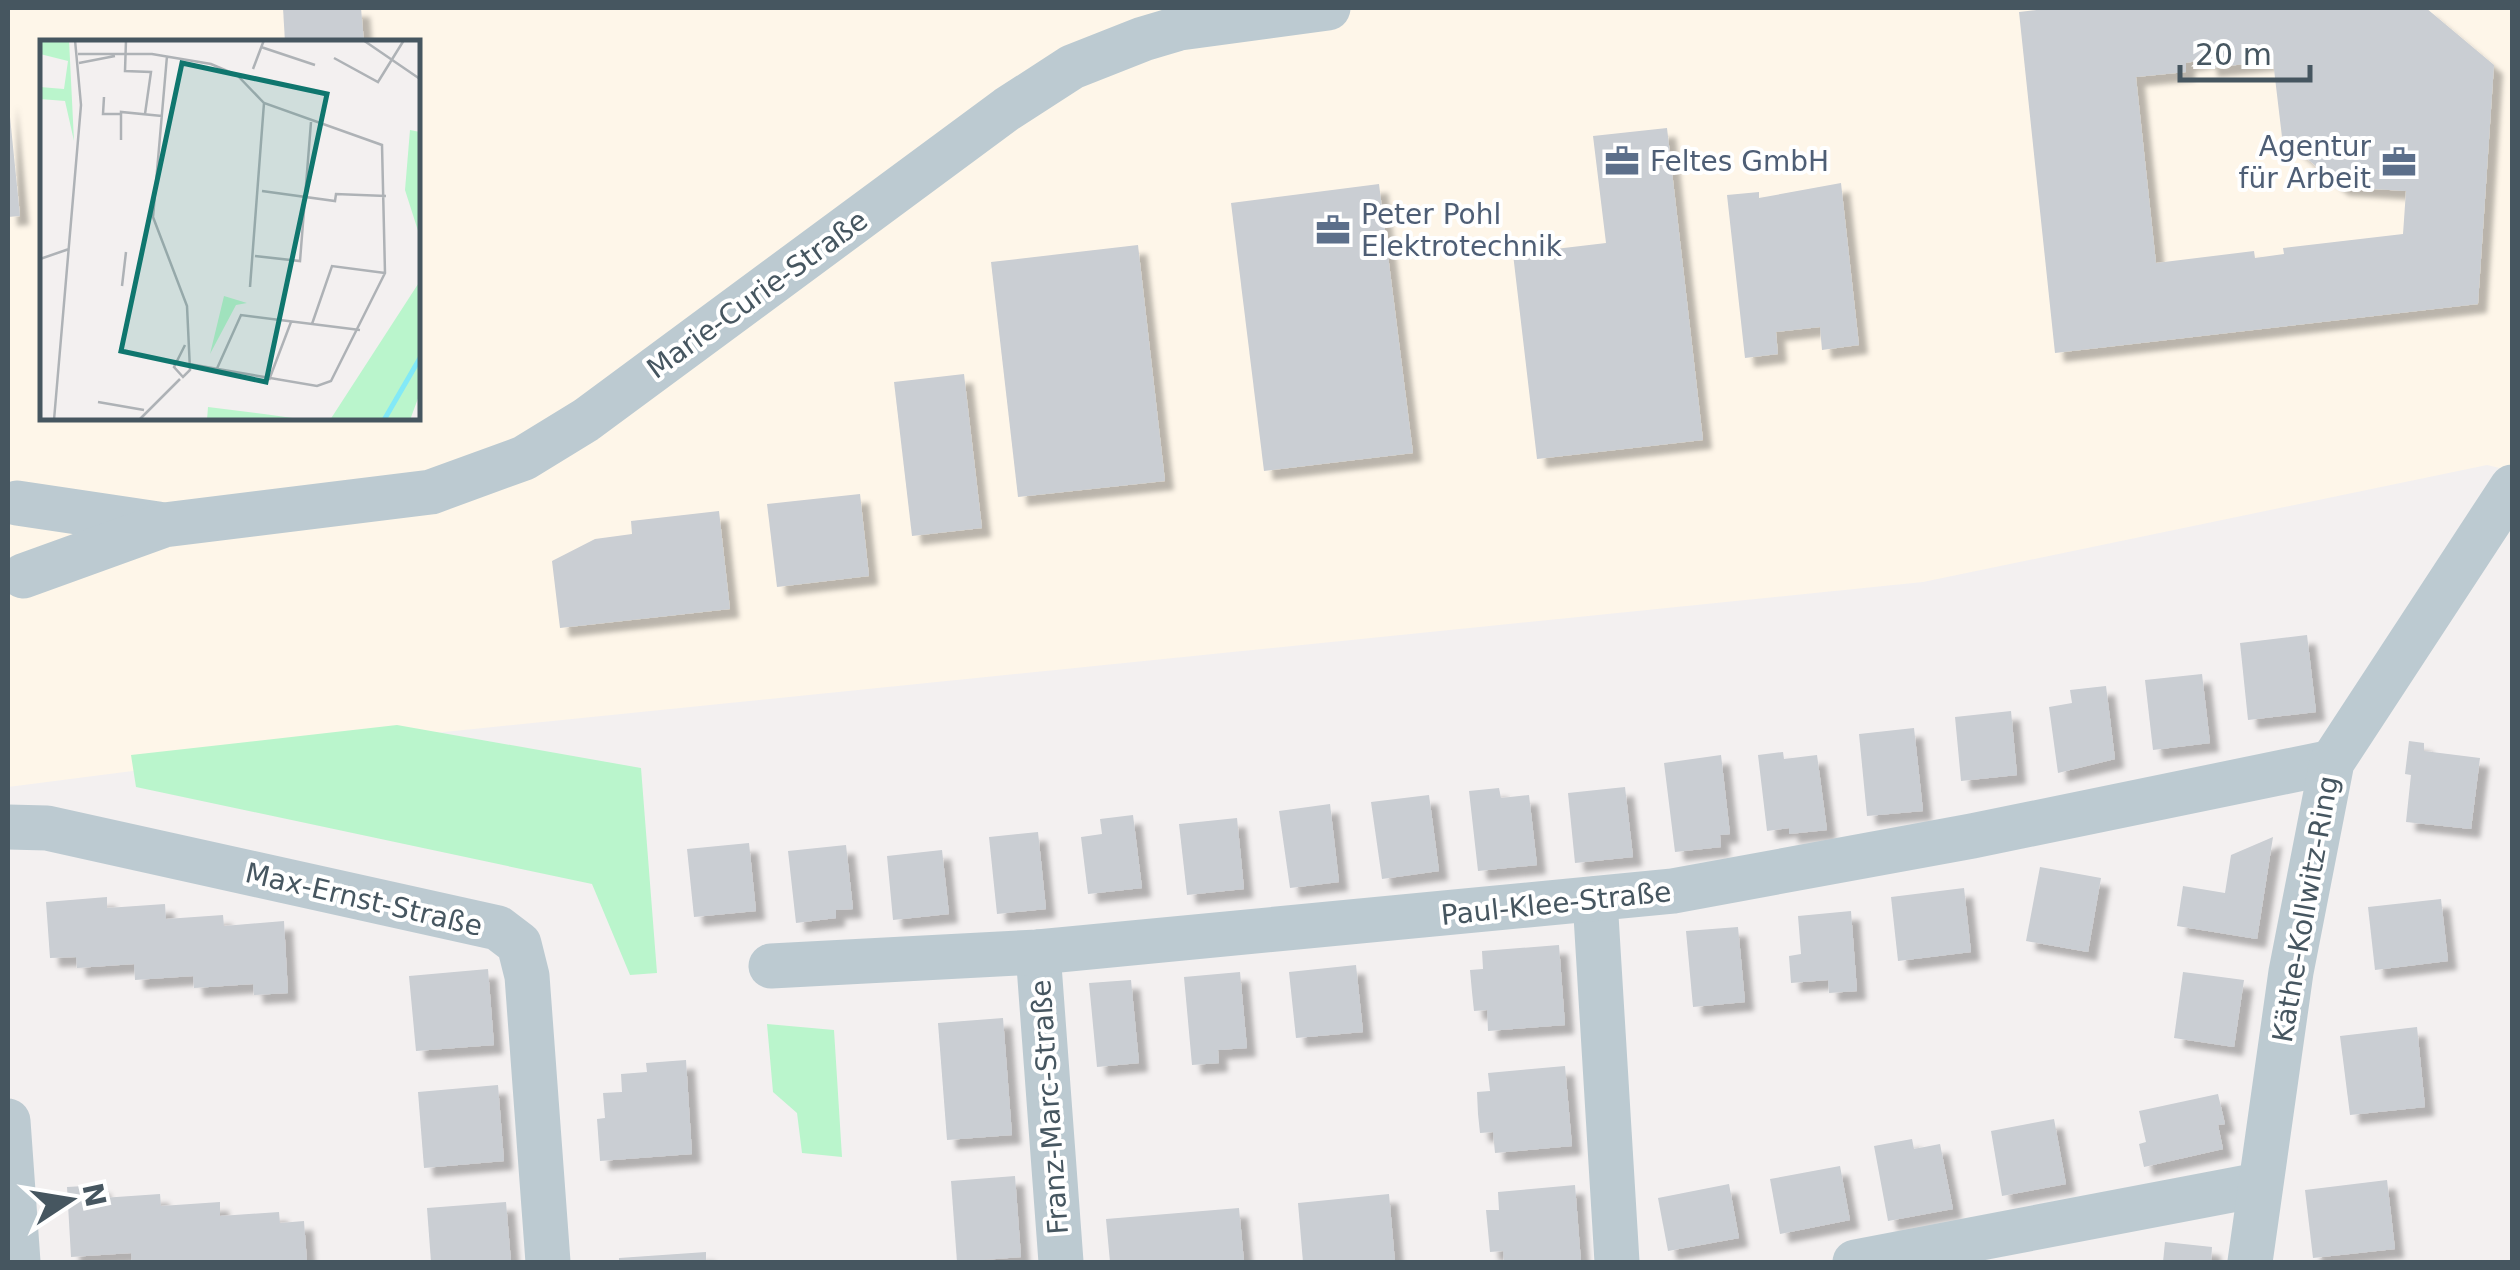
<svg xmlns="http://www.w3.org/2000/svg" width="2520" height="1270" viewBox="0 0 2520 1270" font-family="'DejaVu Sans',sans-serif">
<defs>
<filter id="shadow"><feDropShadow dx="9" dy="9" stdDeviation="2.5" flood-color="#0004"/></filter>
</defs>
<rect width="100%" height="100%" fill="#f3f0f0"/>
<path fill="#fef6e9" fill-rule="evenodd" d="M8 8H2512V471L2487 465 1923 582 405 736 8 787ZM42 42H418V418H42Z"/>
<g fill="#baf5cc">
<path d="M397 725 641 768 657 973 630 975 592 884 136 787 131 755Z"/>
<path d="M767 1024 834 1030 842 1157 802 1153 797 1113 773 1092Z"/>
</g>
<g fill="#caced3" fill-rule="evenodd" filter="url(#shadow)">
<path d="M283 8H361L364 42H285Z"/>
<path d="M2054 8H2426L2494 65 2478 304 2055 353 2019 12ZM2207 59 2209 68 2273 61 2282 137 2340 187 2406 191 2403 234 2283 248 2284 254 2255 258 2254 251 2156 263 2136 77 2186 72V63Z"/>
<path d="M8 97 20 216 8 217Z"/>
<path d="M1667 128 1703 440 1537 459 1513 254 1606 243 1593 136Z"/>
<path d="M1841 183 1859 345 1822 350 1820 327 1776 332 1778 354 1745 358 1727 195 1759 192V198Z"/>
<path d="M1379 184 1413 453 1264 471 1231 203Z"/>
<path d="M1138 245 1165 481 1018 497 991 262Z"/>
<path d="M964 374 982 528 912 536 894 382Z"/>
<path d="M860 494 869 576 777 587 767 504Z"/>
<path d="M719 511 730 609 560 628 552 561 595 539 632 534 631 521Z"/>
<path d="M2307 635 2316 712 2248 720 2240 643Z"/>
<path d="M2202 674 2210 743 2153 750 2145 680Z"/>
<path d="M2106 686 2115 759 2058 773 2049 707 2072 703 2070 690Z"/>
<path d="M2011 711 2017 775 1961 781 1955 717Z"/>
<path d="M1914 728 1923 811 1867 816 1859 734Z"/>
<path d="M2409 741 2424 743V751L2480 758 2471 829 2406 822 2411 775 2405 774Z"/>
<path d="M1783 752 1784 759 1817 755 1827 830 1789 834V828L1767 831 1758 755Z"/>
<path d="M1721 755 1730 834 1720 835 1721 847 1675 852 1664 763Z"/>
<path d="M1625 787 1633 857 1575 863 1568 793Z"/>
<path d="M1499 788 1501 798 1529 795 1537 865 1478 871 1469 791Z"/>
<path d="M1429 795 1439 871 1382 879 1371 802Z"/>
<path d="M1330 804 1339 882 1290 888 1279 811Z"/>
<path d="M1133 815 1142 888 1088 894 1081 837 1102 834 1100 819Z"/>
<path d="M1237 818 1244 889 1187 895 1179 824Z"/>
<path d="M1038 832 1046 909 997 914 989 837Z"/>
<path d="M2273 837 2257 939 2177 926 2183 886 2225 893 2231 855Z"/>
<path d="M749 843 756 911 694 917 687 849Z"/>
<path d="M846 845 853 909 836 910V918L796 923 788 851Z"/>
<path d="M942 850 949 914 893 920 887 856Z"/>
<path d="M2040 867 2101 878 2088 952 2026 941Z"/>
<path d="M1964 888 1971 952 1898 961 1891 897Z"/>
<path d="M107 897V908L165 904 166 919 223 915 224 926 284 921 288 993 254 995 253 984 194 988 193 976 135 980 134 964 77 968 76 957 50 958 46 902Z"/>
<path d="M2441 899 2448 961 2375 970 2368 907Z"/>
<path d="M1851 911 1857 991 1829 993 1828 980 1791 983 1789 956 1801 954 1798 916Z"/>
<path d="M1738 927 1745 1002 1693 1007 1686 931Z"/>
<path d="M1559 945 1565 1025 1488 1031 1487 1010 1474 1011 1472 992 1470 970 1483 969 1482 951Z"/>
<path d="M1356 965 1363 1032 1296 1038 1289 972Z"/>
<path d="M488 969 494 1045 416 1051 409 976Z"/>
<path d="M1240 972 1247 1048 1218 1050 1219 1063 1192 1065 1184 977Z"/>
<path d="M2183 972 2244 980 2234 1047 2174 1038Z"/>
<path d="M1131 980 1139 1063 1097 1067 1089 983Z"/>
<path d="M1003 1018 1012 1135 947 1140 938 1023Z"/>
<path d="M2417 1027 2425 1107 2350 1115 2340 1036Z"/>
<path d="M686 1060 692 1154 600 1161 597 1119 605 1118 603 1093 622 1092 621 1074 647 1072 646 1063Z"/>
<path d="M1565 1066 1572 1146 1495 1153 1493 1132 1480 1133 1478 1114 1477 1092 1490 1091 1488 1073Z"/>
<path d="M498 1085 504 1161 424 1168 418 1092Z"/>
<path d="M2218 1094 2225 1124 2218 1125 2223 1149 2144 1167 2139 1144 2146 1142 2139 1111Z"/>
<path d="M2054 1119 2066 1184 2002 1196 1991 1131Z"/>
<path d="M1912 1139 1914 1149 1940 1144 1953 1209 1888 1221 1874 1146Z"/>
<path d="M1840 1166 1850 1220 1780 1234 1770 1179Z"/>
<path d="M1015 1176 1021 1257 957 1262 951 1181Z"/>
<path d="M2387 1180 2395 1249 2313 1258 2305 1190Z"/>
<path d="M1729 1184 1739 1238 1668 1251 1658 1198Z"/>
<path d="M102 1185V1198L160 1194 161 1206 220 1202V1216L279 1212 280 1223 304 1221 307 1262H132L131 1253 71 1257 67 1187Z"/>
<path d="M1575 1185 1581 1262H1504L1503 1251 1490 1252 1486 1210H1499L1498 1192Z"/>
<path d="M1389 1194 1395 1262H1303L1298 1203Z"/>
<path d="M506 1202 511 1262H431L427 1208Z"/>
<path d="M1239 1208 1244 1262H1110L1106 1219Z"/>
<path d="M2165 1242 2212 1247 2211 1262H2163Z"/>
<path d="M706 1252V1262H619V1258Z"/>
</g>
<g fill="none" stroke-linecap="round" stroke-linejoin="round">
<g stroke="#bccad1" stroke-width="45">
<path d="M17 503 158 524"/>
<path d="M23 576 164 525 431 492 524 458 586 420 1007 109 1072 67 1143 39 1180 28 1328 8"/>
<path d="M8 827 47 828 498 928 519 944 527 976 548 1262"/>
<path d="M1595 899 1617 1262"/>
<path d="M1038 952 1061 1262"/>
<path d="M771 966 1038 952 1673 891 1972 836 2332 762"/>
<path d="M8 1121 18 1262"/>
<path d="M1855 1262 2258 1185"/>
<path d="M2250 1262 2291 972 2332 762 2512 487"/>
</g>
</g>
<defs>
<g id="office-bare" transform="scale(2.7)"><path d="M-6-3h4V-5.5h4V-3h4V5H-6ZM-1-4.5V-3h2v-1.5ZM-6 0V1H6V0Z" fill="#5c6f8a" stroke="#fff" stroke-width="2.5" paint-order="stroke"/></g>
</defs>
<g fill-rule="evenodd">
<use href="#office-bare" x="1622" y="161"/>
<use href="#office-bare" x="2399" y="162"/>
<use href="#office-bare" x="1333" y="230"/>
</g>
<g text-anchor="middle" stroke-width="8" stroke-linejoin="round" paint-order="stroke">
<g font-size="28" fill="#4e5e75" stroke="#fff" text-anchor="start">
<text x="2371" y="156" text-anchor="end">Agentur<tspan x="2371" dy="32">für Arbeit</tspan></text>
<text x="1650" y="171">Feltes GmbH</text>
<text x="1361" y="224">Peter Pohl<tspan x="1361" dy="32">Elektrotechnik</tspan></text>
</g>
<g font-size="28" fill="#465660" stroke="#fff">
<text transform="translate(757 294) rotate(-36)" y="10">Marie-Curie-Straße</text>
<text transform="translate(364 899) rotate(13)" y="10">Max-Ernst-Straße</text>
<text transform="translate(1556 903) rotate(-6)" y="10">Paul-Klee-Straße</text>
<text transform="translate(2305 909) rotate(-80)" y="10">Käthe-Kollwitz-Ring</text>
<text transform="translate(1049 1107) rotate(-94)" y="10">Franz-Marc-Straße</text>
</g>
</g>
<g transform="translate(40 40)">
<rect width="380" height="380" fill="#f3f0f0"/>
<path d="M0 0H29L34 101 25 61 0 59V47L24 49 28 21 0 14ZM370 90 380 92V197L365 150ZM380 241V353L370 380H290ZM184 256 207 263 196 265 170 314ZM168 367 224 374 267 380H167Z" fill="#baf5cc"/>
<path fill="none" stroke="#82e9f7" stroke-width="5" d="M344 380 380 318"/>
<path fill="none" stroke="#aeb2b6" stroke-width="2.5" d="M86 0 85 31 111 32 105 74M323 0 380 39M221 7 275 25M38 14H112L171 24 197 35 224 63 342 105 345 233 291 341 277 346 149 324M127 16 113 177 147 266 150 330 143 337 134 327 145 305M294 18 338 42 364 0M39 23 75 16M213 29 224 0M64 57 63 74H81M81 100V72L122 76M222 151 295 161 296 154 346 156M215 216 260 221 271 82M0 219 29 209M82 246 86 212M210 247 224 63M272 284 292 226 345 233M175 333 201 275 320 290M229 340 251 282M58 362 104 370M14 380 41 65 35 0M99 380 140 339"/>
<path fill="#0f766e" fill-opacity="0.15" stroke="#0f766e" stroke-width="5" d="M142 23 287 54 226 342 81 311Z"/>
<rect width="380" height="380" fill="none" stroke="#465660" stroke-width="5"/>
</g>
<rect width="2520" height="1270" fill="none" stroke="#465660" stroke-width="20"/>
<g transform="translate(70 1200) rotate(78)" stroke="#ffffff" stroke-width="8" paint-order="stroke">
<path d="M0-8L18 38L0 25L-18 38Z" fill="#465660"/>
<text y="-15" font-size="28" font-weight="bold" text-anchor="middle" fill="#465660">N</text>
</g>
<path d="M2180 65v15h130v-15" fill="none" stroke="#465660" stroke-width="5"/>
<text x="2195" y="65" font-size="30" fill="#465660" stroke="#ffffff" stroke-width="8" paint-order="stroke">20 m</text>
</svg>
